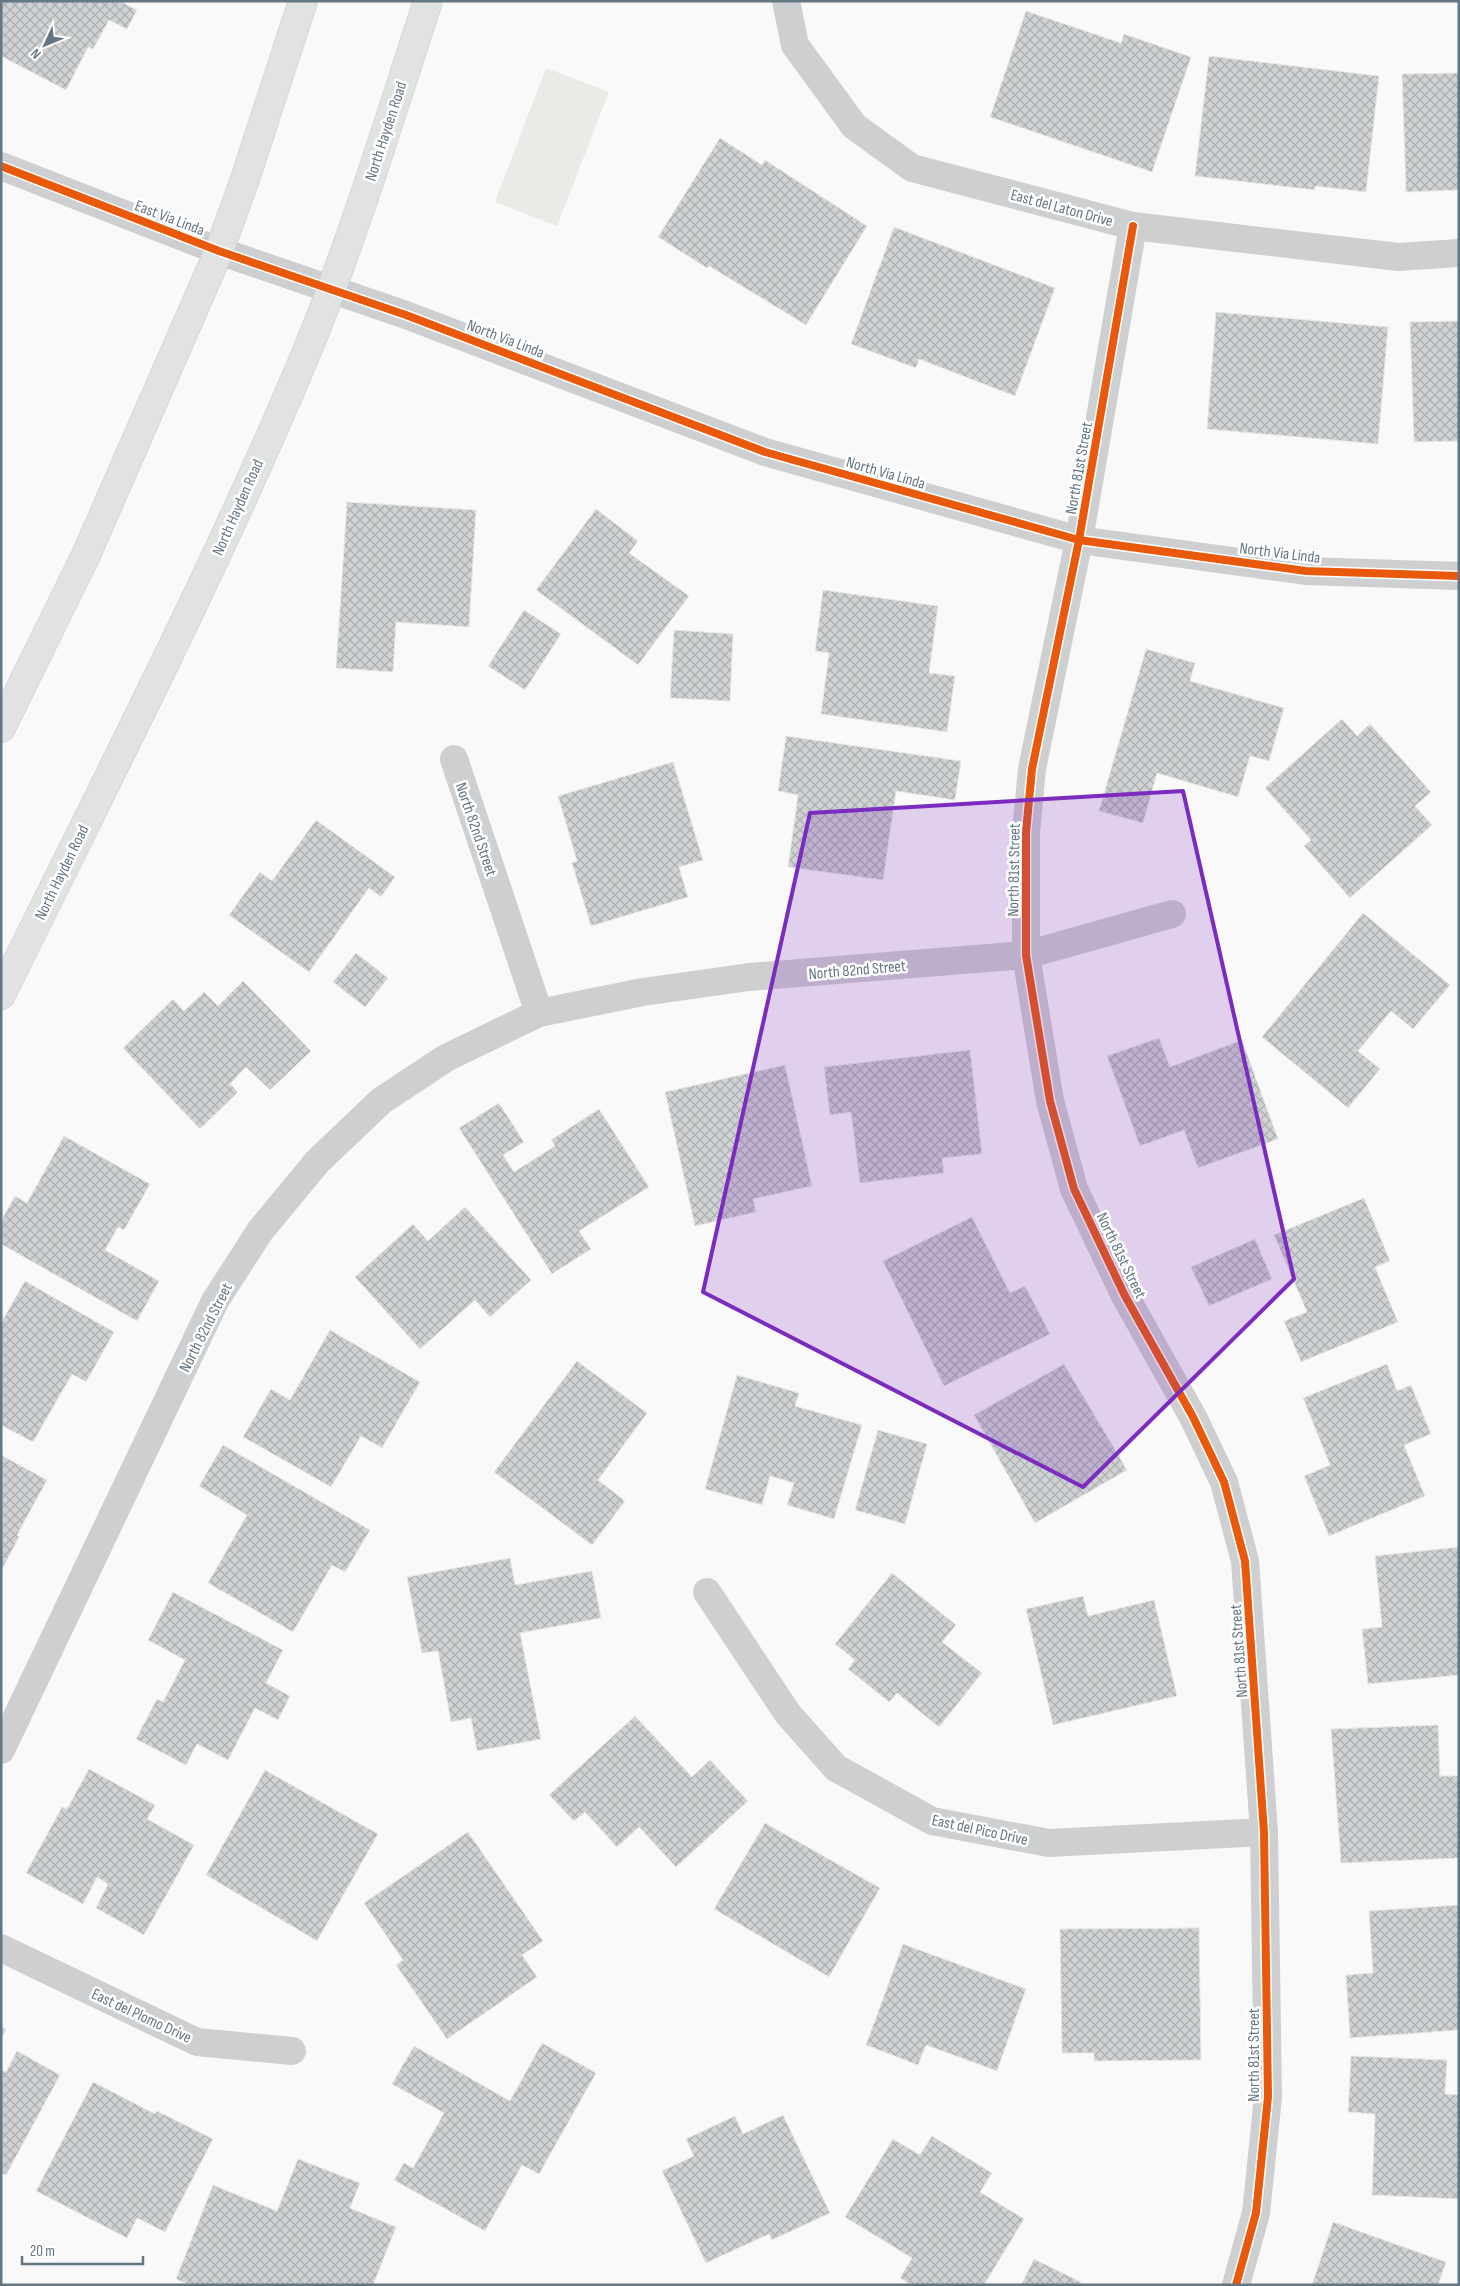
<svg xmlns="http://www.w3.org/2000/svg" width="1460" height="2286" viewBox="0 0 1460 2286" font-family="'Sofia Sans Condensed',sans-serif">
<defs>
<pattern id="building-cross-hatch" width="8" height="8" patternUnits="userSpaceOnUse" patternTransform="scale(1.25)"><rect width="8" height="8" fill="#d0d2d3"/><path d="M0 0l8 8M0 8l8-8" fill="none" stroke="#acafb1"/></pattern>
</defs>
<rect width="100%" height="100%" fill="#f9f9f9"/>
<path fill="#e8ebe6" d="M546 68 609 92 557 226 495 202Z"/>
<g fill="url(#building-cross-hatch)" stroke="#e8e8e8">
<path d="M1 1H120L137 10 127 29 109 20 93 49 88 47 66 90 1 56Z"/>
<path d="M1026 11 1121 43 1124 34 1191 57 1152 172 990 117Z"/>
<path d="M1209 56 1379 76 1366 192 1315 186V190L1195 176Z"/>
<path d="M1459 73V190L1406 192 1402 74Z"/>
<path d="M720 138 762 165 765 160 867 226 806 325 709 266 707 268 658 237Z"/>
<path d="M894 227 1055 288 1015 396 919 359 916 368 851 344Z"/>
<path d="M1216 312 1388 327 1378 444 1207 429Z"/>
<path d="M1459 321V441L1414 442 1410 322Z"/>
<path d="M347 502 476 510 469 627 396 622 393 672 336 668Z"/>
<path d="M596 509 638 541 629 553 689 596 638 665 536 590Z"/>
<path d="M823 590 938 606 929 673 955 676 947 732 821 714 829 653 815 651Z"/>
<path d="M524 610 561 634 525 690 488 666Z"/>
<path d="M674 630 733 634 730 701 670 698Z"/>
<path d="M1146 649 1195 663 1190 681 1284 708 1269 761 1250 756 1238 797 1157 773 1143 823 1099 811Z"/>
<path d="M1342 719 1357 736 1370 724 1431 792 1415 806 1432 825 1350 898 1304 846 1311 840 1265 788Z"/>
<path d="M786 736 961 761 955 800 896 791 883 880 788 867 798 795 778 791Z"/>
<path d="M673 762 703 860 679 867 688 897 591 926 572 863 577 861 558 796Z"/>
<path d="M316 820 395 877 381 897 369 888 309 972 229 915 260 872 272 881Z"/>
<path d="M1363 913 1450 985 1413 1029 1391 1011 1358 1051 1380 1069 1348 1108 1262 1037Z"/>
<path d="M356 953 388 978 365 1007 333 982Z"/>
<path d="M243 981 311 1051 270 1090 246 1067 230 1084 238 1092 200 1129 123 1048 173 999 184 1011 204 992 218 1006Z"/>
<path d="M1159 1038 1170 1067 1242 1040 1278 1139 1198 1168 1184 1130 1140 1146 1107 1056Z"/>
<path d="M970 1050 982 1154 942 1158 944 1173 860 1183 851 1112 830 1115 824 1067Z"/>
<path d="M785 1065 812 1186 753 1199 756 1212 695 1226 665 1092Z"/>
<path d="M499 1103 524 1142 503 1155 514 1172 555 1146 551 1140 599 1109 649 1187 579 1231 591 1249 552 1274 459 1128Z"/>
<path d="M64 1136 150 1184 124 1230 118 1227 105 1250 159 1281 137 1321 1 1244V1221L15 1196 27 1203Z"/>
<path d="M1364 1198 1390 1261 1375 1267 1398 1322 1301 1362 1284 1321 1307 1312 1274 1235Z"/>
<path d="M465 1207 531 1280 490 1317 475 1300 420 1349 355 1277 413 1224 428 1241Z"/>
<path d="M972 1217 1010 1293 1025 1286 1050 1334 944 1386 883 1261Z"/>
<path d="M1255 1239 1272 1279 1209 1306 1191 1267Z"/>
<path d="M25 1281 114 1332 86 1382 72 1374 33 1442 1 1425V1323Z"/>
<path d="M330 1330 420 1382 382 1448 361 1436 331 1487 243 1437 271 1389 290 1400Z"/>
<path d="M577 1361 647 1413 598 1480 625 1501 592 1545 494 1472Z"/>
<path d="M1064 1364 1127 1470 1035 1523 974 1415Z"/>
<path d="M1387 1364 1397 1391 1411 1385 1431 1434 1404 1445 1425 1496 1329 1536 1304 1476 1330 1465 1303 1398Z"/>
<path d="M737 1375 799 1393 795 1406 862 1425 834 1519 787 1505 794 1483 770 1476 762 1505 705 1489Z"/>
<path d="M878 1430 927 1444 905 1524 855 1510Z"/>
<path d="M223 1445 370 1530 345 1572 332 1565 293 1632 208 1583 247 1515 199 1486Z"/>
<path d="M1 1455 47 1480 17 1535 19 1537 1 1571Z"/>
<path d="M1459 1547V1675L1368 1684 1362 1629 1382 1627 1375 1556Z"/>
<path d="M510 1558 515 1585 592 1571 601 1618 520 1633 541 1739 477 1751 471 1718 451 1722 438 1651 422 1653 407 1577Z"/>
<path d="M892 1573 956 1625 942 1642 982 1673 939 1727 897 1693 889 1702 848 1669 855 1660 835 1644Z"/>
<path d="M173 1592 283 1650 266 1683 290 1696 278 1720 255 1708 228 1760 197 1744 186 1765 136 1739 157 1699 163 1702 185 1660 148 1640Z"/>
<path d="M1083 1596 1088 1616 1154 1600 1177 1696 1053 1725 1026 1609Z"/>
<path d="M635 1716 692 1777 710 1760 748 1801 676 1867 639 1827 617 1847 585 1812 574 1821 549 1795Z"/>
<path d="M1438 1725 1440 1776H1459V1858L1341 1863 1331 1729Z"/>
<path d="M89 1769 155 1805 147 1819 194 1845 144 1935 96 1908 108 1884 97 1877 83 1904 26 1873 62 1807 67 1809Z"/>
<path d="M265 1770 378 1834 317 1941 206 1875Z"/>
<path d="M765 1823 880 1888 829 1977 714 1909Z"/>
<path d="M468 1832 543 1941 522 1955 537 1977 447 2039 396 1965 403 1960 364 1903Z"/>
<path d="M1459 1905V2030L1350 2038 1346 1975 1373 1973 1369 1911Z"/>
<path d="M1199 1928 1201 2060 1094 2061V2053H1062L1060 1929Z"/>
<path d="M903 1944 1026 1989 997 2071 926 2045 918 2065 866 2045Z"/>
<path d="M1 2027 6 2029 1 2039Z"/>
<path d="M542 2043 596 2073 539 2174 522 2165 485 2231 394 2180 404 2163 413 2168 444 2113 392 2084 414 2046 510 2101Z"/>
<path d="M17 2051 60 2075 6 2175 1 2173V2070L6 2072Z"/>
<path d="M1351 2056 1447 2060 1445 2094 1459 2095V2199L1372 2195 1375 2114 1348 2112Z"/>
<path d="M93 2082 155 2114 157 2111 213 2139 165 2232 137 2218 127 2238 36 2191Z"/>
<path d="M783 2115 830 2213 772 2240 769 2234 706 2263 662 2171 694 2156 686 2139 735 2116 743 2134Z"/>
<path d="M932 2136 992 2173 980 2192 1024 2219 984 2285H911L900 2278 912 2258 845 2217 893 2139 920 2155Z"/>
<path d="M298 2159 360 2183 350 2208 396 2227 373 2285H189L176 2279 213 2185 277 2211Z"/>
<path d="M1333 2222 1446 2262 1438 2285H1312Z"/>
<path d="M1034 2259 1081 2282 1079 2285H1021Z"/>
</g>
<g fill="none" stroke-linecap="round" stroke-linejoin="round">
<g stroke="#d5d6d7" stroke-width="30">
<g id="secondary">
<path d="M1 728 86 555 219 251 244 182 303 1"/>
<path d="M1 995C105 783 214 573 305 356 353 240 389 120 428 1"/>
</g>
</g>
<g stroke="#cecfd0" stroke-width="28">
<path d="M786 1 795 45 854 126 912 168 1133 226 1398 257 1459 253"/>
<path d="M1133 226 1079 540 1032 769 1026 832V955L1050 1101 1074 1189 1125 1296 1193 1417 1224 1482 1245 1561 1264 1832 1268 2097 1256 2213 1236 2285"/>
<path d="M454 759 539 1013"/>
<path d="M707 1592 788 1714 836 1768 932 1821 1049 1843 1264 1832"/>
<path d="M1 1750 215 1301 260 1231 317 1162 381 1101 446 1058 539 1013 643 992 749 977 1026 955 1172 914"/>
<path d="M1 1948 197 2042 292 2051"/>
</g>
<path stroke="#cecfd0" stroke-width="28" d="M1 166 219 251 406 315 765 452 1079 540 1306 571 1459 576"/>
<use href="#secondary" stroke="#e1e2e2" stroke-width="28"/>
<g stroke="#fff" stroke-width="11">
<g id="cycleway">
<path d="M1 166 219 251 406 315 765 452 1079 540 1306 571 1459 576"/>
<path d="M1133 226 1079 540 1032 769 1026 832V955L1050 1101 1074 1189 1125 1296 1193 1417 1224 1482 1245 1561 1264 1832 1268 2097 1256 2213 1236 2285"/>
</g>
</g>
<use href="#cycleway" stroke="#e8590c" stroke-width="8"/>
</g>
<path fill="#7b2cbf" fill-opacity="0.2" stroke="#7b2cbf" stroke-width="4" stroke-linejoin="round" d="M1183 791 1294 1279 1083 1487 703 1292 810 813Z"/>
<g text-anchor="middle" stroke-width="5" stroke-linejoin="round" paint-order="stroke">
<g font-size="16" fill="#657683" stroke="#fff">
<text transform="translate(385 131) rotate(-72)" y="6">North Hayden Road</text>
<text transform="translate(1062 207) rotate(15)" y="6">East del Laton Drive</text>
<text transform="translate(170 217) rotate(21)" y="6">East Via Linda</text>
<text transform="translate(506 338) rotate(21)" y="6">North Via Linda</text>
<text transform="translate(1078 468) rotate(-80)" y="6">North 81st Street</text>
<text transform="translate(886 472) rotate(16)" y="6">North Via Linda</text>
<text transform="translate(237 507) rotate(-66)" y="6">North Hayden Road</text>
<text transform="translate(1280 552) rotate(7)" y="6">North Via Linda</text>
<text transform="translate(477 829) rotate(71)" y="6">North 82nd Street</text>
<text transform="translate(1013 870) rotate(-89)" y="6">North 81st Street</text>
<text transform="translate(61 872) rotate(-64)" y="6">North Hayden Road</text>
<text transform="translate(857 969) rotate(-5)" y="6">North 82nd Street</text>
<text transform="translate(1122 1255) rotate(64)" y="6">North 81st Street</text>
<text transform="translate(205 1327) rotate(-63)" y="6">North 82nd Street</text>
<text transform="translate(1238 1651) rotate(-94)" y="6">North 81st Street</text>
<text transform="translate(980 1829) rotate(12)" y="6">East del Pico Drive</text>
<text transform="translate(142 2015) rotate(25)" y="6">East del Plomo Drive</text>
<text transform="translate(1253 2055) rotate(-90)" y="6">North 81st Street</text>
</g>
</g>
<rect width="1460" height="2286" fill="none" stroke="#657683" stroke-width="5"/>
<g transform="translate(45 45) rotate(226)" stroke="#ffffff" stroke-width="4" paint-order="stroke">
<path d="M0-4L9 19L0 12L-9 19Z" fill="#657683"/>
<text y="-8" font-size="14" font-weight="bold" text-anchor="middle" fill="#657683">N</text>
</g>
<path d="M22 2256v8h121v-8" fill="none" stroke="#657683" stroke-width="2.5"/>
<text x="30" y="2256" font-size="15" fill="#657683" stroke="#ffffff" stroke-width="4" paint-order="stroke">20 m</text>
</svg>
